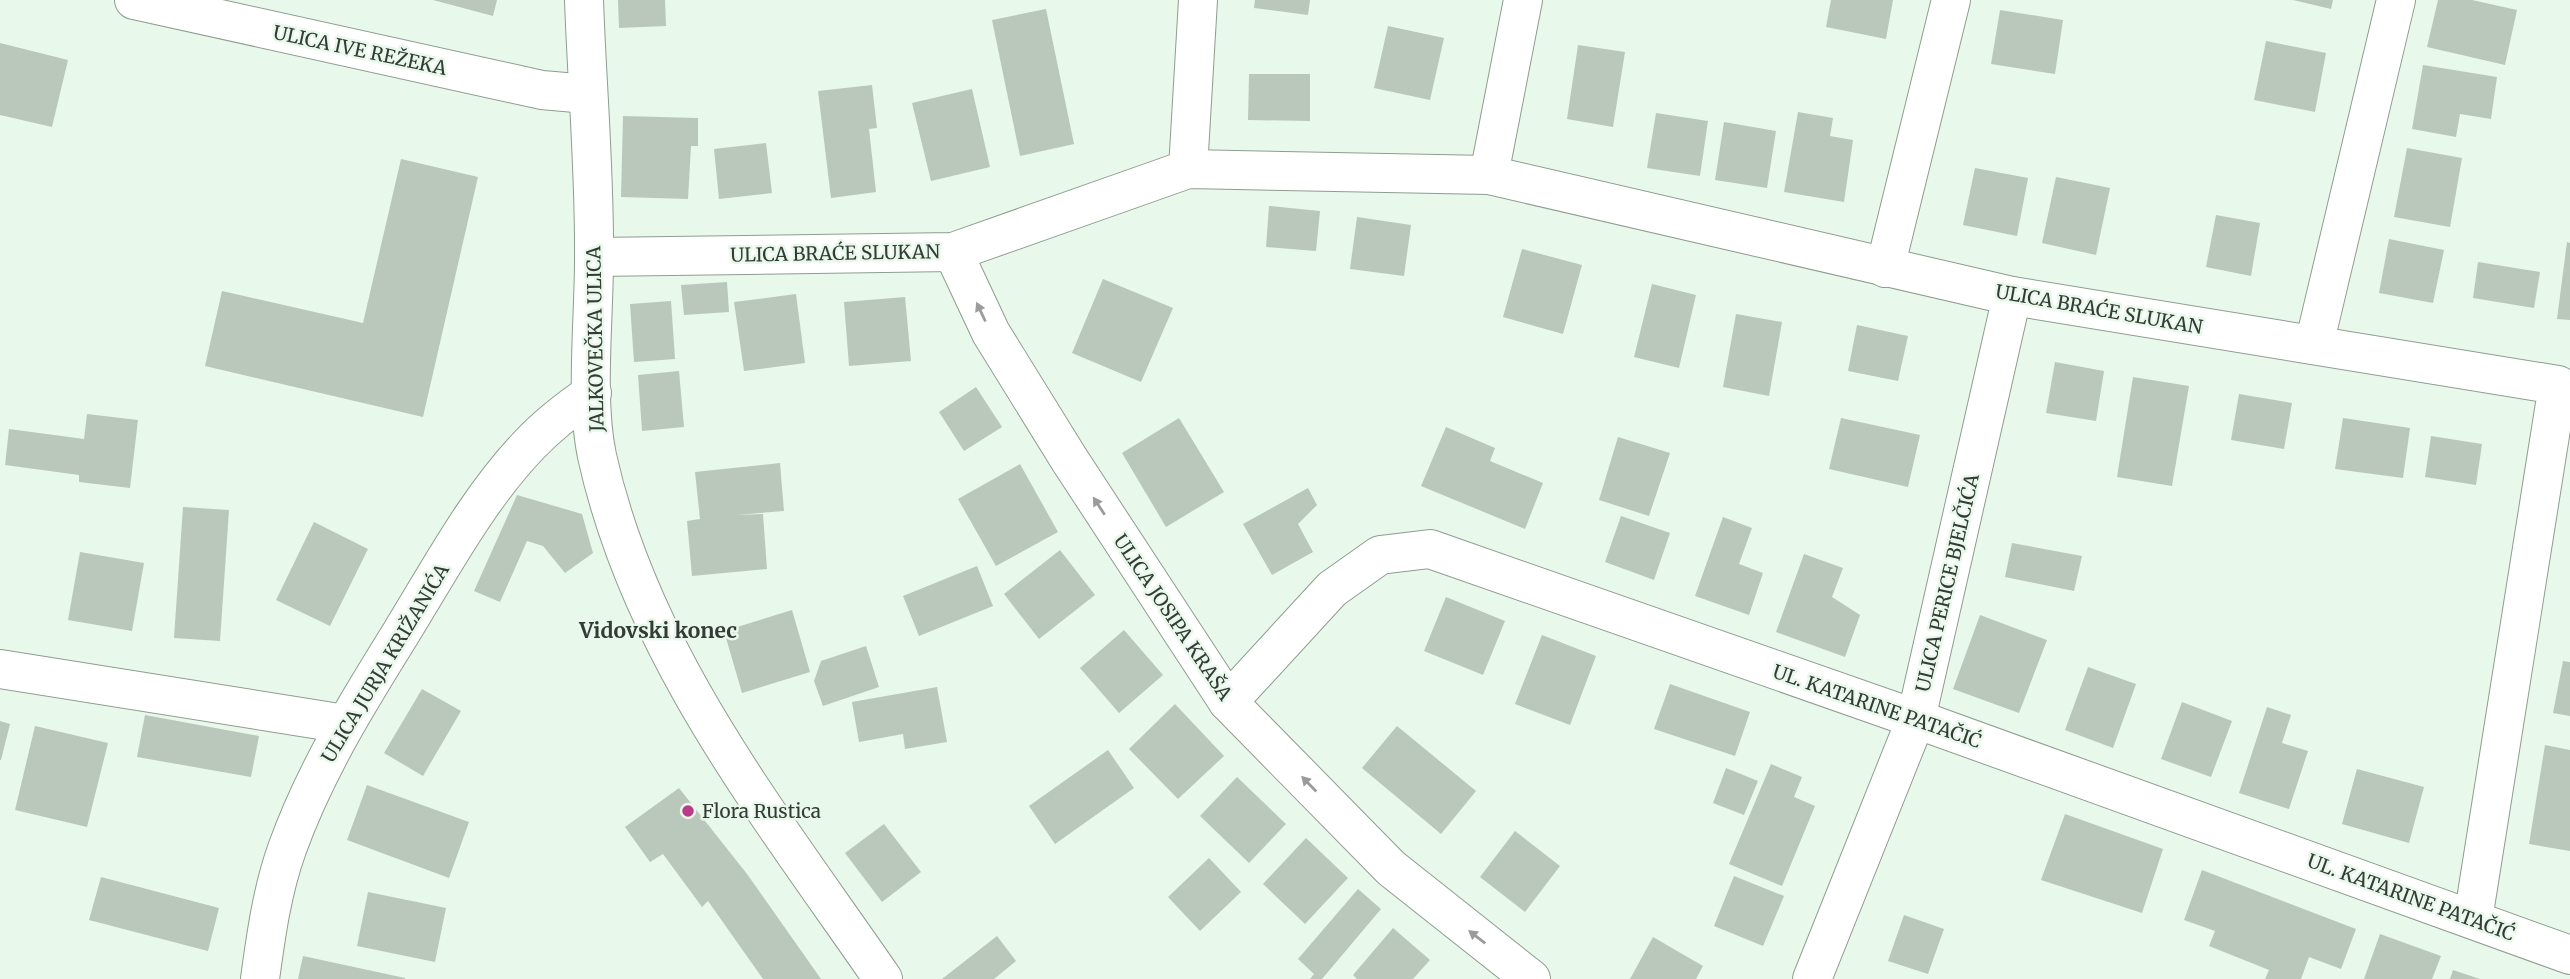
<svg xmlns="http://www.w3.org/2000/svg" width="2570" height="979" viewBox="0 0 2570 979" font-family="Merriweather,serif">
<rect width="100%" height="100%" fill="#e8f8ea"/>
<g fill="#b9c8bb">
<path d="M433 0H497L493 16Z"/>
<path d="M618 0H665L666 26 619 28Z"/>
<path d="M1255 0H1310L1308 15 1254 8Z"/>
<path d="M1831 0H1893L1886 39 1826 27Z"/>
<path d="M2293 0H2333L2331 9Z"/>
<path d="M2438 0H2472L2517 10 2505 65 2427 47Z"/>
<path d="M1046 9 1074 144 1020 156 992 20Z"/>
<path d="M2000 10 2063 20 2055 74 1991 64Z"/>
<path d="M1388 26 1444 38 1430 100 1374 88Z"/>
<path d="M2266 41 2326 53 2315 112 2254 100Z"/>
<path d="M0 43 68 60 52 127 0 115Z"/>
<path d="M1578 45 1625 52 1613 127 1567 119Z"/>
<path d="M2423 65 2497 77 2491 119 2460 114 2456 137 2412 129Z"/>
<path d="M1249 74H1310V121L1248 120Z"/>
<path d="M872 85 877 128 869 129 876 192 831 198 818 91Z"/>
<path d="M972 89 990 167 931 181 912 103Z"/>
<path d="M1798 112 1833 118 1830 136 1853 140 1844 202 1784 192Z"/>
<path d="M1656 113 1708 121 1700 176 1647 168Z"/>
<path d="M623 116 698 118V146H691L688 199 621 197Z"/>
<path d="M1724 122 1776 131 1767 188 1715 180Z"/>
<path d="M766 143 772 193 719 199 714 149Z"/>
<path d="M2407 148 2462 158 2450 227 2394 217Z"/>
<path d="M401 159 478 177 423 417 205 366 222 291 363 323Z"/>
<path d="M1975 168 2028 178 2017 236 1963 225Z"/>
<path d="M2056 177 2110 188 2096 255 2042 243Z"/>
<path d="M1269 206 1320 211 1316 251 1266 247Z"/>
<path d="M2216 215 2260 223 2251 276 2206 267Z"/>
<path d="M1357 217 1411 225 1404 276 1350 269Z"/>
<path d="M2389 239 2444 250 2433 303 2379 293Z"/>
<path d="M2567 242 2570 243V320L2557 319Z"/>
<path d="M1522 249 1582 265 1563 334 1503 317Z"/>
<path d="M2478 262 2540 272 2534 308 2473 298Z"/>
<path d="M1103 279 1173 308 1141 382 1072 353Z"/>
<path d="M727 282 729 312 684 315 681 285Z"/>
<path d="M1652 284 1696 295 1679 368 1634 357Z"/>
<path d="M796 294 805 363 744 371 734 302Z"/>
<path d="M905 297 911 361 849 366 844 302Z"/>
<path d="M671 301 675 359 634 362 630 304Z"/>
<path d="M1736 314 1782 322 1769 396 1723 387Z"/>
<path d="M1857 325 1908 336 1898 381 1848 371Z"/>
<path d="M2055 362 2104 371 2096 421 2046 413Z"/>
<path d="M679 371 684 427 642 431 638 375Z"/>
<path d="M2133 377 2189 386 2172 486 2117 477Z"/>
<path d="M976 387 1002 427 964 451 939 412Z"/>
<path d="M2239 394 2292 403 2284 449 2231 440Z"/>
<path d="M87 414 138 420 130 488 79 482V475L5 465 9 429 84 439Z"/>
<path d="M1179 418 1224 492 1166 527 1122 453Z"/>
<path d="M1841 418 1920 435 1908 487 1829 469Z"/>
<path d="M2343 418 2410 428 2403 478 2335 469Z"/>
<path d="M1446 427 1495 448 1490 461 1543 483 1525 529 1421 486Z"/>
<path d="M2431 436 2482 444 2476 485 2425 477Z"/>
<path d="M1618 437 1670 453 1649 516 1599 500Z"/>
<path d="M780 463 784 511 736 515 763 514 767 569 692 576 687 521 700 519 695 472Z"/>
<path d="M1020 464 1058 532 996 566 958 499Z"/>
<path d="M1308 488 1317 505 1298 524 1313 552 1272 575 1243 524Z"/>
<path d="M517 495 582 514 593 553 565 573 543 546 527 541 500 602 474 591Z"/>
<path d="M183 507 229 510 220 641 174 638Z"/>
<path d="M1621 516 1670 533 1654 580 1605 562Z"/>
<path d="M1723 517 1752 528 1739 564 1763 573 1749 615 1695 596Z"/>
<path d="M314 522 368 549 330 626 276 600Z"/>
<path d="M2012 543 2082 556 2074 591 2005 577Z"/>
<path d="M1060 550 1095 595 1039 639 1004 594Z"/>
<path d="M80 552 144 563 132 631 68 620Z"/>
<path d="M1804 554 1843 568 1832 597 1860 615 1845 657 1776 632Z"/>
<path d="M977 566 993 606 919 636 903 596Z"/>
<path d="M1446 597 1505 621 1483 675 1424 651Z"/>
<path d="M792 610 810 672 742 693 724 631Z"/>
<path d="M1980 615 2047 640 2019 713 1953 689Z"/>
<path d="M1124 630 1163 675 1119 713 1080 668Z"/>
<path d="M1542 635 1596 656 1570 725 1515 704Z"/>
<path d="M866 646 879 687 823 706 814 681 821 661Z"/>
<path d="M2563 661 2570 662V716L2553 713Z"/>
<path d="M2088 667 2136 684 2113 748 2065 730Z"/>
<path d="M1670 684 1750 712 1735 756 1654 729Z"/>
<path d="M937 687 947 742 905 749 903 734 859 742 852 702Z"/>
<path d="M422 689 461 711 423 776 384 753Z"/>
<path d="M2182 702 2232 721 2211 777 2161 759Z"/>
<path d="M1175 704 1224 756 1178 799 1129 749Z"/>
<path d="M2267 707 2291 715 2282 743 2308 751 2289 809 2239 793Z"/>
<path d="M145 715 259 736 251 777 137 757Z"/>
<path d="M0 721 10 724 1 760H0Z"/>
<path d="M35 726 108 743 87 827 15 810Z"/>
<path d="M1397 726 1476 791 1441 834 1362 768Z"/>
<path d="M2545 745 2570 750V851L2529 844Z"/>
<path d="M1108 750 1134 788 1055 844 1029 806Z"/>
<path d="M1771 764 1802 777 1794 797 1815 806 1782 886 1729 864Z"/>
<path d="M1726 768 1758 781 1744 815 1713 803Z"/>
<path d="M2357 769 2424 787 2409 843 2342 824Z"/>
<path d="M1237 777 1286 824 1249 863 1200 816Z"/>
<path d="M367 785 469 822 449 878 347 840Z"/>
<path d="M679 788 747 874 821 979H763L708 901 702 907 663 854 650 862 625 827Z"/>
<path d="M2065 814 2163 849 2142 913 2041 880Z"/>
<path d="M884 824 921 872 882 902 845 853Z"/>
<path d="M1515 831 1560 866 1525 912 1480 877Z"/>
<path d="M1306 838 1348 878 1305 924 1263 884Z"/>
<path d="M1209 858 1241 892 1200 931 1168 897Z"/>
<path d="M2202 870 2356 929 2341 969 2309 957 2301 979H2265L2269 970 2209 946 2215 931 2184 920Z"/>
<path d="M1734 876 1784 896 1763 946 1714 926Z"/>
<path d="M101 877 219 908 208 951 89 920Z"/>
<path d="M1358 889 1381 909 1322 979H1310L1314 974 1298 959Z"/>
<path d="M368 892 446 908 435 962 357 946Z"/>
<path d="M1904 915 1944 929 1928 974 1888 961Z"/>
<path d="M1393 928 1430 960 1413 979H1357L1353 975Z"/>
<path d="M2380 934 2441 956 2432 979H2364Z"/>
<path d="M997 936 1016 961 994 979H942Z"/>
<path d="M1653 937 1703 966 1696 979H1630Z"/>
<path d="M303 956 405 978V979H298Z"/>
<path d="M2453 970 2480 979H2450Z"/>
</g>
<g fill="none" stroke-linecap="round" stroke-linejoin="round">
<g stroke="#8f9d90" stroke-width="40">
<g id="minor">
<path d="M134 0 542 90 587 94"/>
<path d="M1188 169 1198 0"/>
<path d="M1489 175 1523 0"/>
<path d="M953 252 991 333 1069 459 1228 702 1391 868 1531 979"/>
<path d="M595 257 953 252 1188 169 1489 175 2012 296 2558 385 2473 919"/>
<path d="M1885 268 1951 0"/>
<path d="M2314 345 2396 0"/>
<path d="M0 669 345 724"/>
<path d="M1228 702 1332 589 1380 555 1430 549 1916 719 2570 955"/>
<path d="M260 979C266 935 272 891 287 849 315 771 358 702 401 633 441 568 478 498 530 444 549 424 570 408 592 393"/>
<path d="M1812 979 1916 719 2012 296"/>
</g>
</g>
<g stroke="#8f9d90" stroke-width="40">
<path id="major" d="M584 0C587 86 595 174 594 260 594 320 585 399 597 456 641 655 770 815 883 979"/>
</g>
<use href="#minor" stroke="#fff" stroke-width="38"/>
<use href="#major" stroke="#fff" stroke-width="38"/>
</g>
<defs><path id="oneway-solid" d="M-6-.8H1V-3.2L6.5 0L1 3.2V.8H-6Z" transform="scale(1.75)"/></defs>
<g fill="#9a9c9a">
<use href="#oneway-solid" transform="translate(981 312) rotate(-115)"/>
<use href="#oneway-solid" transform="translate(1099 506) rotate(-123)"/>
<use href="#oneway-solid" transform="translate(1309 784) rotate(-134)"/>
<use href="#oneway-solid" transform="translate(1477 937) rotate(-142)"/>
</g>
<circle fill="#ba3b87" stroke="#e8f8ea" stroke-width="2.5" cx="688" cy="811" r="7"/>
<g text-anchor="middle" stroke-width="5" stroke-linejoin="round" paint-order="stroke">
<g font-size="19" fill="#343a35" stroke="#e8f8ea">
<text transform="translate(360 50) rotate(12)" y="7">ULICA IVE REŽEKA</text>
<text transform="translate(835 253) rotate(-1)" y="7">ULICA BRAĆE SLUKAN</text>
<text transform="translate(2099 309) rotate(10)" y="7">ULICA BRAĆE SLUKAN</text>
<text transform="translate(595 339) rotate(-91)" y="7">JALKOVEČKA ULICA</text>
<text transform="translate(1947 583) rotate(-77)" y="7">ULICA PERICE BJELČIĆA</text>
<text transform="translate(1173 617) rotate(56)" y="7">ULICA JOSIPA KRAŠA</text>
<text transform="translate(385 663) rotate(-59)" y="7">ULICA JURJA KRIŽANIĆA</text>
<text transform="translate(1877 706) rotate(19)" y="7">UL. KATARINE PATAČIĆ</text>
<text transform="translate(2411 897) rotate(20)" y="7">UL. KATARINE PATAČIĆ</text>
</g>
<g font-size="19" fill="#343a35" stroke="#e8f8ea" text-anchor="start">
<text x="702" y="818">Flora Rustica</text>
</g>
<g font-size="21" font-weight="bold" fill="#343a35" stroke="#e8f8ea">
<text x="658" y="638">Vidovski konec</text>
</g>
</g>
</svg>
